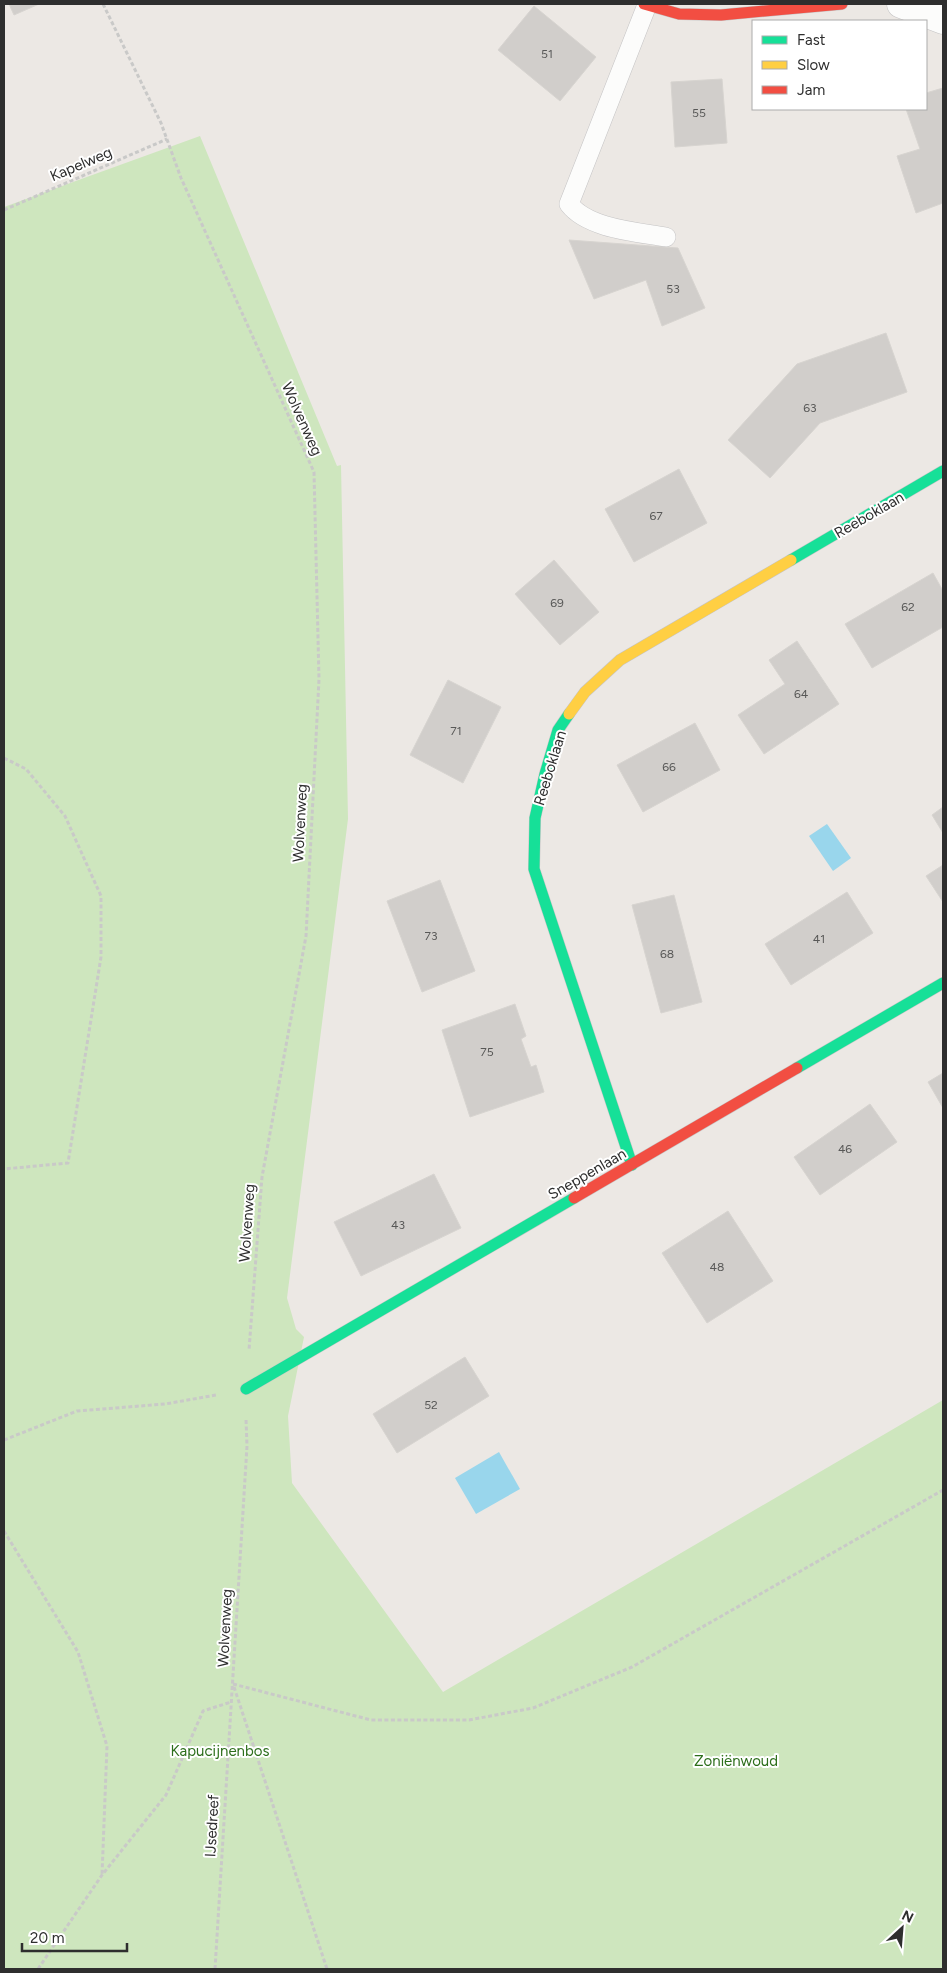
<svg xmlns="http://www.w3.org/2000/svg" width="947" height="1973" viewBox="0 0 947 1973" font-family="Figtree,sans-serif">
<rect width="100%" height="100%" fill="#ece8e4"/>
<path fill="#cee6be" d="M200 136 337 466 341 465 348 819 287 1298 296 1329 304 1337 288 1416 292 1483 443 1692 943 1400V1969H4V207Z"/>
<g fill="#99d6ec">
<path d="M827 824 851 858 833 871 809 836Z"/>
<path d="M499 1452 520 1489 476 1514 455 1478Z"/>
</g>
<g fill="#d1cecb" stroke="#d7d4d0">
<path d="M9 4H39L14 15Z"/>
<path d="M534 6 596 57 560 101 498 50Z"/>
<path d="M722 79 727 143 675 147 671 82Z"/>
<path d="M943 88V203L916 213 897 156 920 149 906 109H926V93Z"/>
<path d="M569 240 678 248 705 308 662 326 646 280 594 299Z"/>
<path d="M886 333 907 392 820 423 770 478 728 440 797 364Z"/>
<path d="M679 469 707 523 634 562 605 509Z"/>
<path d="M554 560 599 612 560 645 515 594Z"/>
<path d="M933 573 943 591V627L872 668 845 624Z"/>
<path d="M797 641 839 704 764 754 738 715 785 684 769 660Z"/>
<path d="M448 680 501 707 463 783 410 755Z"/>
<path d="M695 723 720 770 643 812 617 765Z"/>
<path d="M943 807V833L932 815Z"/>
<path d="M943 865V902L926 876Z"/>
<path d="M440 880 475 971 422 992 387 901Z"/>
<path d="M847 892 873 933 791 985 765 944Z"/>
<path d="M674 895 702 1002 661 1013 632 905Z"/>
<path d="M515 1004 526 1036 521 1039 531 1067 536 1065 544 1092 470 1117 442 1030Z"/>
<path d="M943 1073V1108L928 1082Z"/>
<path d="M870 1104 897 1142 820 1195 794 1157Z"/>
<path d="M434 1174 461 1228 361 1276 334 1222Z"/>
<path d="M728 1211 773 1281 707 1323 662 1253Z"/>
<path d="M465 1357 489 1396 397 1453 373 1414Z"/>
</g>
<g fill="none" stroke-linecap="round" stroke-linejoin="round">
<g stroke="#c5c4c5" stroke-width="20">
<path id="lane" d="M647 5 569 204C588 229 638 232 666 237"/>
</g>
<g stroke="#c5c4c5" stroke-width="29">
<path id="street" d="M901 4 943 20"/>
</g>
<g stroke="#c5c4c5" stroke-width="12">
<g id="fast">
<path d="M791 560 943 471"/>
<path d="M569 714 558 730 545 774 535 818 534 869 632 1165"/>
<path d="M797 1068 943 983"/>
<path d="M246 1389 574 1198"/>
</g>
</g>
<g stroke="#c5c4c5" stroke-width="12">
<path id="slow" d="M569 714 585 692 620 660 791 560"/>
</g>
<g stroke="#c5c4c5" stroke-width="12">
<g id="jam">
<path d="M644 4 679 14 721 15 842 4"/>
<path d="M574 1198 797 1068"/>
</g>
</g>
<g stroke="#c9c9c8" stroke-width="3" stroke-dasharray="4 2.5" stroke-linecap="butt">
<path d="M103 4 161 123 181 178 314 472 319 679 306 936 262 1177 249 1350"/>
<path d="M4 210 167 139"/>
<path d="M4 758 26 769 65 816 101 896V957L68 1163 4 1169"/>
<path d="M4 1440 77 1411 165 1404 216 1395"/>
<path d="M4 1531 78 1652 107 1746 102 1875"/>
<path d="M233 1684 371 1720H469L533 1708 632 1667 943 1490"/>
<path d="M234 1687 327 1969"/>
<path d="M38 1969 102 1875 166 1795 203 1711 231 1702"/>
<path d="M215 1969 247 1446 246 1419"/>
</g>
<use href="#lane" stroke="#fcfcfb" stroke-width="19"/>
<use href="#street" stroke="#fcfcfb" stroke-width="28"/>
<use href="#fast" stroke="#16e098" stroke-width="11"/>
<use href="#slow" stroke="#ffcf43" stroke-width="11"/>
<use href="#jam" stroke="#f24e42" stroke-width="11"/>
</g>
<g text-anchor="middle" stroke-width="4" stroke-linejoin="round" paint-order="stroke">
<g font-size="12" fill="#585857">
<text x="547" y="58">51</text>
<text x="699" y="117">55</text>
<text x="673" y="293">53</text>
<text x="810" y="412">63</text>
<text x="656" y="520">67</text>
<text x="557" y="607">69</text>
<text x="908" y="611">62</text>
<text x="801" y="698">64</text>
<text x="456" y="735">71</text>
<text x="669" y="771">66</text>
<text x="431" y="940">73</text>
<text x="819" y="943">41</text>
<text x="667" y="958">68</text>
<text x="487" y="1056">75</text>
<text x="845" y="1153">46</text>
<text x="398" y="1229">43</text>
<text x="717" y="1271">48</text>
<text x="431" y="1409">52</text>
</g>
<g font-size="15" fill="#2e2e2e" stroke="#fff">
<text transform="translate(81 164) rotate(-23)" y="5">Kapelweg</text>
<text transform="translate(302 419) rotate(66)" y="5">Wolvenweg</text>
<text transform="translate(869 515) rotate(-30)" y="5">Reeboklaan</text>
<text transform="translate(550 768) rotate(-73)" y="5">Reeboklaan</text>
<text transform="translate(300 823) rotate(-87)" y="5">Wolvenweg</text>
<text transform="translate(587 1174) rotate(-30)" y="5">Sneppenlaan</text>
<text transform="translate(247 1223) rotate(-86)" y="5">Wolvenweg</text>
<text transform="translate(225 1628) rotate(-87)" y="5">Wolvenweg</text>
<text transform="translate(212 1826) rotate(-87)" y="5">IJsedreef</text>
</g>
<g font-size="15" fill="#2c6e1b" stroke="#fff">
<text x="220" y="1756">Kapucijnenbos</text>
<text x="736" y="1766">Zoniënwoud</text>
</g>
</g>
<rect width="947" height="1973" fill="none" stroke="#2e2e2e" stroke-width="10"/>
<rect x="752" y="20" width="175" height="90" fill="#ffffff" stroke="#ababab"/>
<rect x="762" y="36" width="25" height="8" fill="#16e098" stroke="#ababab"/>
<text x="797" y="45" font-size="15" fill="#2e2e2e">Fast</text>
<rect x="762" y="61" width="25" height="8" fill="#ffcf43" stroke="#ababab"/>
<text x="797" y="70" font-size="15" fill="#2e2e2e">Slow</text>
<rect x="762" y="86" width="25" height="8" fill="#f24e42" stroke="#ababab"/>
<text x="797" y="95" font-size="15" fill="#2e2e2e">Jam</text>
<g transform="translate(902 1928) rotate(26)" stroke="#ffffff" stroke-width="4" paint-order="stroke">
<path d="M0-4L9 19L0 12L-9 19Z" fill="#2e2e2e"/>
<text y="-8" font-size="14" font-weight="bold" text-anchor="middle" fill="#2e2e2e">N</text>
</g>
<path d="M22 1943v8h105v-8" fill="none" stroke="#2e2e2e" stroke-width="2.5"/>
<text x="30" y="1943" font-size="15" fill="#2e2e2e" stroke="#ffffff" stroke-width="4" paint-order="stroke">20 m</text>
</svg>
